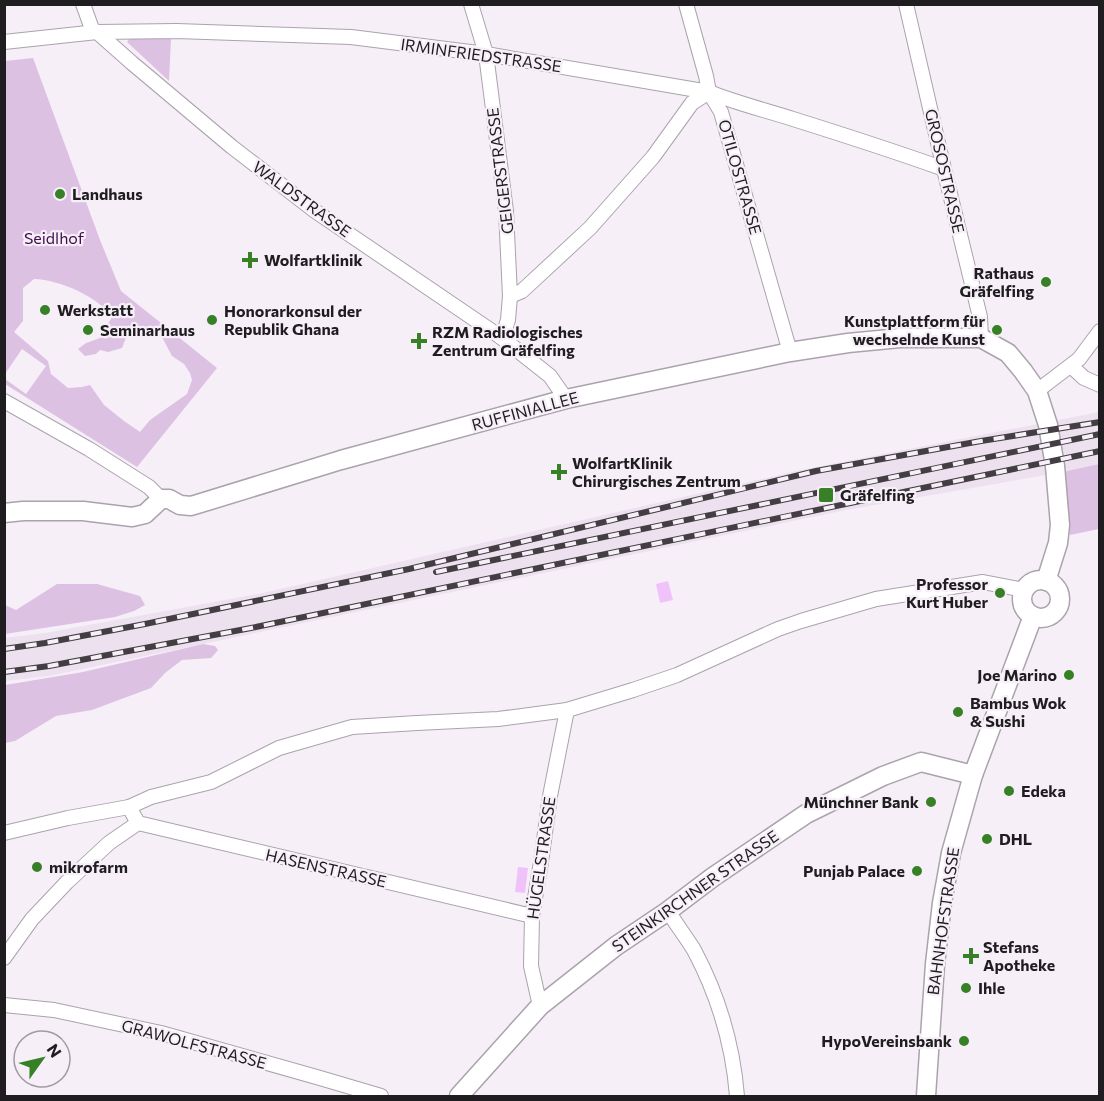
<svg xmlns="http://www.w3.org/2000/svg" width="1104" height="1101" viewBox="0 0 1104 1101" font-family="Commissioner,sans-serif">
<rect width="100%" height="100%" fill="#f6eff8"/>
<path fill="#ede1f0" d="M1099 412V464L1046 475 846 510 49 676 5 681 4 638 45 633 263 593 801 470Z"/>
<g fill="#ddc1e3" fill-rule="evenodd">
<path d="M130 38 171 39 169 81 127 42Z"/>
<path d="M33 58 100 240 121 291 217 368 137 467 5 384V379L26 394 46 366 22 349 5 374V61ZM34 279C60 280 97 296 112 317L100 338 86 343 78 349 85 356 96 354 100 350 108 352 122 348 127 335 131 332C141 334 146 334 155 329L163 339 172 356 184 364 190 373 192 380 187 394 150 420 140 432 124 421 104 405 90 385 82 387 68 388 51 374 48 361 14 332 23 321V288Z"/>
<path d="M1099 464V529L1070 535 1062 472Z"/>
<path d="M57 584H97L140 596 145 605 134 611 115 617 5 634V605L16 610Z"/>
<path d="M203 644 215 646 218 650 211 658 182 660 165 673 151 688 92 710 56 716 15 741 5 743V685L83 672Z"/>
</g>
<g fill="#efc3fa">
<path d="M668 581 673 600 660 603 656 584Z"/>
<path d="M518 867 528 868 525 893 515 892Z"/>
</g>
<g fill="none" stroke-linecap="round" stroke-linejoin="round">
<g stroke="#aaa3ac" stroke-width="16">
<g id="minor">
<path d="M83 4 92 29 97 32 132 63 232 147 315 211 502 338 550 376 566 399"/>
<path d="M471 4 486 54 506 211 510 296 508 320 502 338"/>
<path d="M686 4 706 76 709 92 721 112 790 352"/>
<path d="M906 4 944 169 980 317 981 338"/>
<path d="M4 42 97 32 177 31 351 37 486 54 709 92C736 103 765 110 793 119 844 135 894 151 944 169"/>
<path d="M510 296 522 291 590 228 653 157 692 103 709 92"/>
<path d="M1071 366 1084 378 1100 385"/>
<path d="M1037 391 1079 359 1100 331"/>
<path d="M4 401 89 449 149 487 161 499"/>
<path d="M129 807 138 823 532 916"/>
<path d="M4 833 68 818 129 807 151 797 211 782 279 748 352 727 417 723 498 719 567 710 633 690 677 675 778 629 801 621 876 599 983 582 1024 590"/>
<path d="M668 911C676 924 686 937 694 950 718 995 733 1046 737 1096"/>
<path d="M4 958 32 919 67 882 109 843 138 823"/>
<path d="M4 1005 54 1010 161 1033 320 1078 381 1096"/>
<path d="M540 1006 531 966 532 916 541 862 550 796 567 710"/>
</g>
</g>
<g stroke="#aaa3ac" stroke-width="21">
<g id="tertiary">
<path d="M4 513 23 511H83L132 517 145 514 161 499H169L180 505 191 506 341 460 566 399 790 352 848 343 900 338H981L1008 353 1023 371 1037 391 1048 425 1055 466 1060 525 1058 543 1046 581"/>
<circle cx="1041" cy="599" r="19"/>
<path d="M459 1096 540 1006 616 946 668 911 713 877 806 814 883 776 921 762 973 775"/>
<path d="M926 1096 935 964 942 903 951 853 973 775 1033 616"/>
</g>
</g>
<use href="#minor" stroke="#fff" stroke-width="14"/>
<use href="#tertiary" stroke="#fff" stroke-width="18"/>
<g stroke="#423e42" stroke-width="6">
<g id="rail">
<path d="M436 572 1100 434"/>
<path d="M4 649 45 643 145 624 409 569 816 471 981 441 1100 422"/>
<path d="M4 672 49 666 251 628 1100 451"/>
</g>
</g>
<use href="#rail" stroke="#f6eff8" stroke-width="4" stroke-dasharray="11" stroke-linecap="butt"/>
</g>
<g fill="#388026" stroke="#f6eff8" stroke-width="2">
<circle cx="60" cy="194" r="6"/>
<path d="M247 251h6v6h6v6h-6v6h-6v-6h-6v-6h6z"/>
<circle cx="1046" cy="282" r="6"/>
<circle cx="45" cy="310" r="6"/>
<circle cx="212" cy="320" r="6"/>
<circle cx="88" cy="330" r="6"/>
<circle cx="997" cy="330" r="6"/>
<path d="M416 332h6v6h6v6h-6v6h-6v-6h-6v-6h6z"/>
<path d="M556 463h6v6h6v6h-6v6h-6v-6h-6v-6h6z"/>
<rect x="818" y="487" width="16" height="16" rx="3"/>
<circle cx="1000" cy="593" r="6"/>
<circle cx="1069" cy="675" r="6"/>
<circle cx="958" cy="712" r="6"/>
<circle cx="1009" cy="791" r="6"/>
<circle cx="931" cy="802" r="6"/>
<circle cx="987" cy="839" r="6"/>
<circle cx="37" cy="867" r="6"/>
<circle cx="917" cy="871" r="6"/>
<path d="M968 947h6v6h6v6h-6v6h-6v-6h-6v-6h6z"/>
<circle cx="966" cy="988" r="6"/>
<circle cx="964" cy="1041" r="6"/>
</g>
<g text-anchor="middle" stroke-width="4.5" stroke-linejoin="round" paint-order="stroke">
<g font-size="16" fill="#201d20" stroke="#f6eff8">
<text transform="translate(481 55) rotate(8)" y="6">IRMINFRIEDSTRASSE</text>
<text transform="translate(500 171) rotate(-97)" y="6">GEIGERSTRASSE</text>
<text transform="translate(945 171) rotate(77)" y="6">GROSOSTRASSE</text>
<text transform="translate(740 177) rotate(74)" y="6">OTILOSTRASSE</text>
<text transform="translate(302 199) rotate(36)" y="6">WALDSTRASSE</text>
<text transform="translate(525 411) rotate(-15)" y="6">RUFFINIALLEE</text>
<text transform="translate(541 858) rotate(-82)" y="6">HÜGELSTRASSE</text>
<text transform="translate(326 868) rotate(13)" y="6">HASENSTRASSE</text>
<text transform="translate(695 891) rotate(-35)" y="6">STEINKIRCHNER STRASSE</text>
<text transform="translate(943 921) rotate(-82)" y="6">BAHNHOFSTRASSE</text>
<text transform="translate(194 1044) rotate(15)" y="6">GRAWOLFSTRASSE</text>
</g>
<g font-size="16" font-weight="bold" fill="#201d20" stroke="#f6eff8" text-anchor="start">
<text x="72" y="200">Landhaus</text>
<text x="264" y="266">Wolfartklinik</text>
<text x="1034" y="279" text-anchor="end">Rathaus<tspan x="1034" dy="18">Gräfelfing</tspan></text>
<text x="57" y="316">Werkstatt</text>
<text x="224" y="317">Honorarkonsul der<tspan x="224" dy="18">Republik Ghana</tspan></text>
<text x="985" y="327" text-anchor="end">Kunstplattform für<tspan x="985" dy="18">wechselnde Kunst</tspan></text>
<text x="100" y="336">Seminarhaus</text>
<text x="432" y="338">RZM Radiologisches<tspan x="432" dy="18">Zentrum Gräfelfing</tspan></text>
<text x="572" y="469">WolfartKlinik<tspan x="572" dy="18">Chirurgisches Zentrum</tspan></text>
<text x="840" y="501">Gräfelfing</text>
<text x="988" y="590" text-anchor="end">Professor<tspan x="988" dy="18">Kurt Huber</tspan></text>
<text x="1057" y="681" text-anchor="end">Joe Marino</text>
<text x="970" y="709">Bambus Wok<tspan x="970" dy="18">&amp; Sushi</tspan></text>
<text x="1021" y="797">Edeka</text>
<text x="919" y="808" text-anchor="end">Münchner Bank</text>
<text x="999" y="845">DHL</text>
<text x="49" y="873">mikrofarm</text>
<text x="905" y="877" text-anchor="end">Punjab Palace</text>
<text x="983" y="953">Stefans<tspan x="983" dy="18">Apotheke</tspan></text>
<text x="978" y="994">Ihle</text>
<text x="952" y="1047" text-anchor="end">HypoVereinsbank</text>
</g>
<g font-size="16" fill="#410b4d" stroke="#f6eff8">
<text x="54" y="244">Seidlhof</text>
</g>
</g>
<rect width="1104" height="1101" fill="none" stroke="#201d20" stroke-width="12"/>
<g transform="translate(42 1059) rotate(56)"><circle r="28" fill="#f6eff8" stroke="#a09ba2" stroke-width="1.5"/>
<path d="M0-4.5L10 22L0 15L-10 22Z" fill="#388026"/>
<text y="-9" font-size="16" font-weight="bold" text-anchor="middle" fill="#201d20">N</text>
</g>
</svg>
